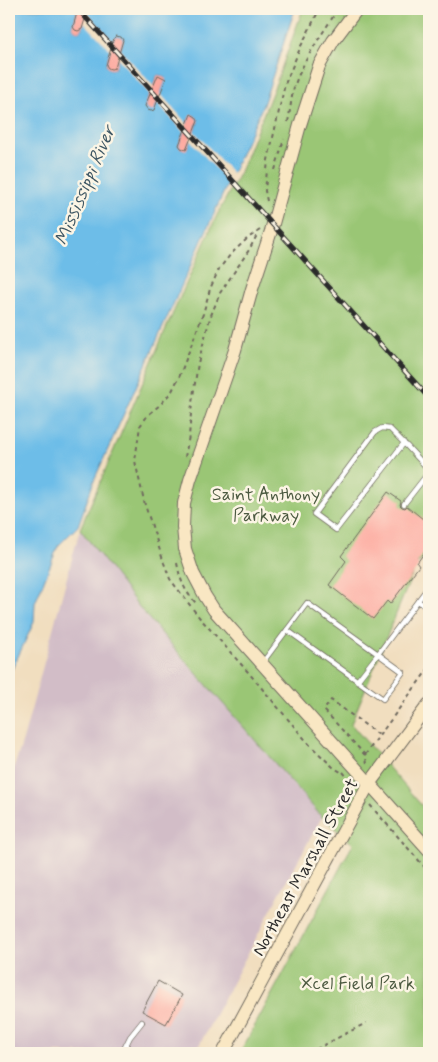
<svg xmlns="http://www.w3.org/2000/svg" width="438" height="1062" viewBox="0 0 438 1062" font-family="Mynerve,sans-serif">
<rect width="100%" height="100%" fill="#fcf5e5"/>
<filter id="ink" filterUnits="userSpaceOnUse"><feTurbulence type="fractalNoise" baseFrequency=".02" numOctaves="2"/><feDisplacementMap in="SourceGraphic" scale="10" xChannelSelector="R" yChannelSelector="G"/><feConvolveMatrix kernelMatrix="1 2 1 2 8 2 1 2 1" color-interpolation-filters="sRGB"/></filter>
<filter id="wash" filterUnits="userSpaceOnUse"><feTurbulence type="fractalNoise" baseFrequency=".0096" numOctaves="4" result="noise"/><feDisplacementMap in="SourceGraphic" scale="20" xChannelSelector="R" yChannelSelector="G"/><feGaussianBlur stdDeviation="1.12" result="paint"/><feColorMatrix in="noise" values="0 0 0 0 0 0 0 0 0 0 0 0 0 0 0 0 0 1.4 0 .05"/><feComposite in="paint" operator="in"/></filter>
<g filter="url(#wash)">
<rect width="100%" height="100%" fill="#f1debf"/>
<path fill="#d2bdc7" d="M80 529 143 612 322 817 280 893 195 1053H9V783L23 740Z"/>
<path fill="#9ac674" stroke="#627850" d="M303 9H429V557L417 563 351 724 429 814V1053H240L353 844 322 817 143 612 80 529 164 333 217 215 240 172 276 83Z"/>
<path fill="#6dbde8" stroke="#4c748a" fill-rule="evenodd" d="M9 9H78L73 27 75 30 78 31 82 29 88 9H295L263 105 95 478 78 526 58 546 35 603 34 622 9 676ZM116 36 121 37 123 40 115 68 111 69 108 68 106 65 114 38ZM159 75 165 78V81L154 110 151 111 148 110 145 106 157 76ZM193 115 196 117 198 122 187 148 184 149 181 148 179 145 190 117Z"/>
<g fill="#f1debf">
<path d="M85 10 115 43 112 52 82 20Z"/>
<path d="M118 47 155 88 152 97 116 56Z"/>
<path d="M158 91 189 126 186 135 155 100Z"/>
<path d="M192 129 234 175 230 184 188 138Z"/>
</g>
<g id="blocks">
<g fill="#fda89e">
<path d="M78 9H88L82 29 78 31 75 30 73 27Z"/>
<path d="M116 36 121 37 123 40 115 68 111 69 108 68 106 65 114 38Z"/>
<path d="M158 75 166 79 154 110 151 111 148 110 145 106Z"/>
<path d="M191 114 196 117 198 121 186 150 181 148 179 145Z"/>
<path d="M388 492 401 501 400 505 402 507 405 508 407 506 429 524V546L417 563 419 566 390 604 387 601 373 619 329 585 346 561 341 556Z"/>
<path d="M158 981 182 995 166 1024 142 1011Z"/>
</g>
</g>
</g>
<g filter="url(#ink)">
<use href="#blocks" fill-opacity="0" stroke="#706a5f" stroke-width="1"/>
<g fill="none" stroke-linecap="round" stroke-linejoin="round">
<g stroke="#706a5f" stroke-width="6">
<g id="lane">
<path d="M404 443 336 530 314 514 375 432 382 428 390 429 404 443 429 470"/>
<path d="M404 504 429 472"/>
<path d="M418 601 429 609"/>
<path d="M287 630 383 699 403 672 378 654 357 681"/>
<path d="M263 662 307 603 378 654 429 586"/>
<path d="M122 1053 130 1037 142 1022"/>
</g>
</g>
<g stroke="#706a5f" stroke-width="14">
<g id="secondary">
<path d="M357 9 333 41 319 66 300 125 271 231 252 289 235 350 190 480 184 503 183 527 185 549 193 573 205 596 214 610 429 850"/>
<path d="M223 1053 369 784 429 704"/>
</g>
</g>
<g stroke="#706a5f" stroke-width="2" stroke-dasharray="4 4" stroke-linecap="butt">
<path d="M288 122C290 112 291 101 293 91 300 64 323 33 338 9"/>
<path d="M275 170 284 139"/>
<path d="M267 201 265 191 268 160 285 84 301 46 317 14 320 9"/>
<path d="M260 230 248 238 231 254 219 269 210 289 203 314 180 375 172 391 161 404 148 415 140 426 135 461 145 505 164 563 170 579 199 617 248 672 309 744 334 768 343 773"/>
<path d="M185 457 189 436 192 403 198 363 210 318 220 293 249 250 257 235"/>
<path d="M177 563C180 579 184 591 196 603"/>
<path d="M365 755 429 668"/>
<path d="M367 763 365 755 324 710 331 700 379 735"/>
<path d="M343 772 355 786"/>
<path d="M370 805 429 872"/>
<path d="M309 1053 366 1023"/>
</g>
<use href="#lane" stroke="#fff" stroke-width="4.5"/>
<use href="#secondary" stroke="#f9e7c3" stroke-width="12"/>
<g stroke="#2b2b2b" stroke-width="5">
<path id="rail" d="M78 9 429 398"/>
</g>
<use href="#rail" stroke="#fcf5e5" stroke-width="3" stroke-dasharray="9" stroke-linecap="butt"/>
</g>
</g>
<g text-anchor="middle" stroke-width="5" stroke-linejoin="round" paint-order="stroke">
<g font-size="18" fill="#4c5a41" stroke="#fcf5e5">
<text x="266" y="500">Saint Anthony<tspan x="266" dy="21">Parkway</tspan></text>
<text x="358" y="989">Xcel Field Park</text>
</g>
<g font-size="18" fill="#2b2b2b" stroke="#fcf5e5">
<text transform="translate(305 867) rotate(-61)" y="6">Northeast Marshall Street</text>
</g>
<g font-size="19" font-style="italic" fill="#3f5764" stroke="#fcf5e5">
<text transform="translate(84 185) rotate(-67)" y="7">Mississippi River</text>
</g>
</g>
<rect width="438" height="1062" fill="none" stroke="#fcf5e5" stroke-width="30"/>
</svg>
